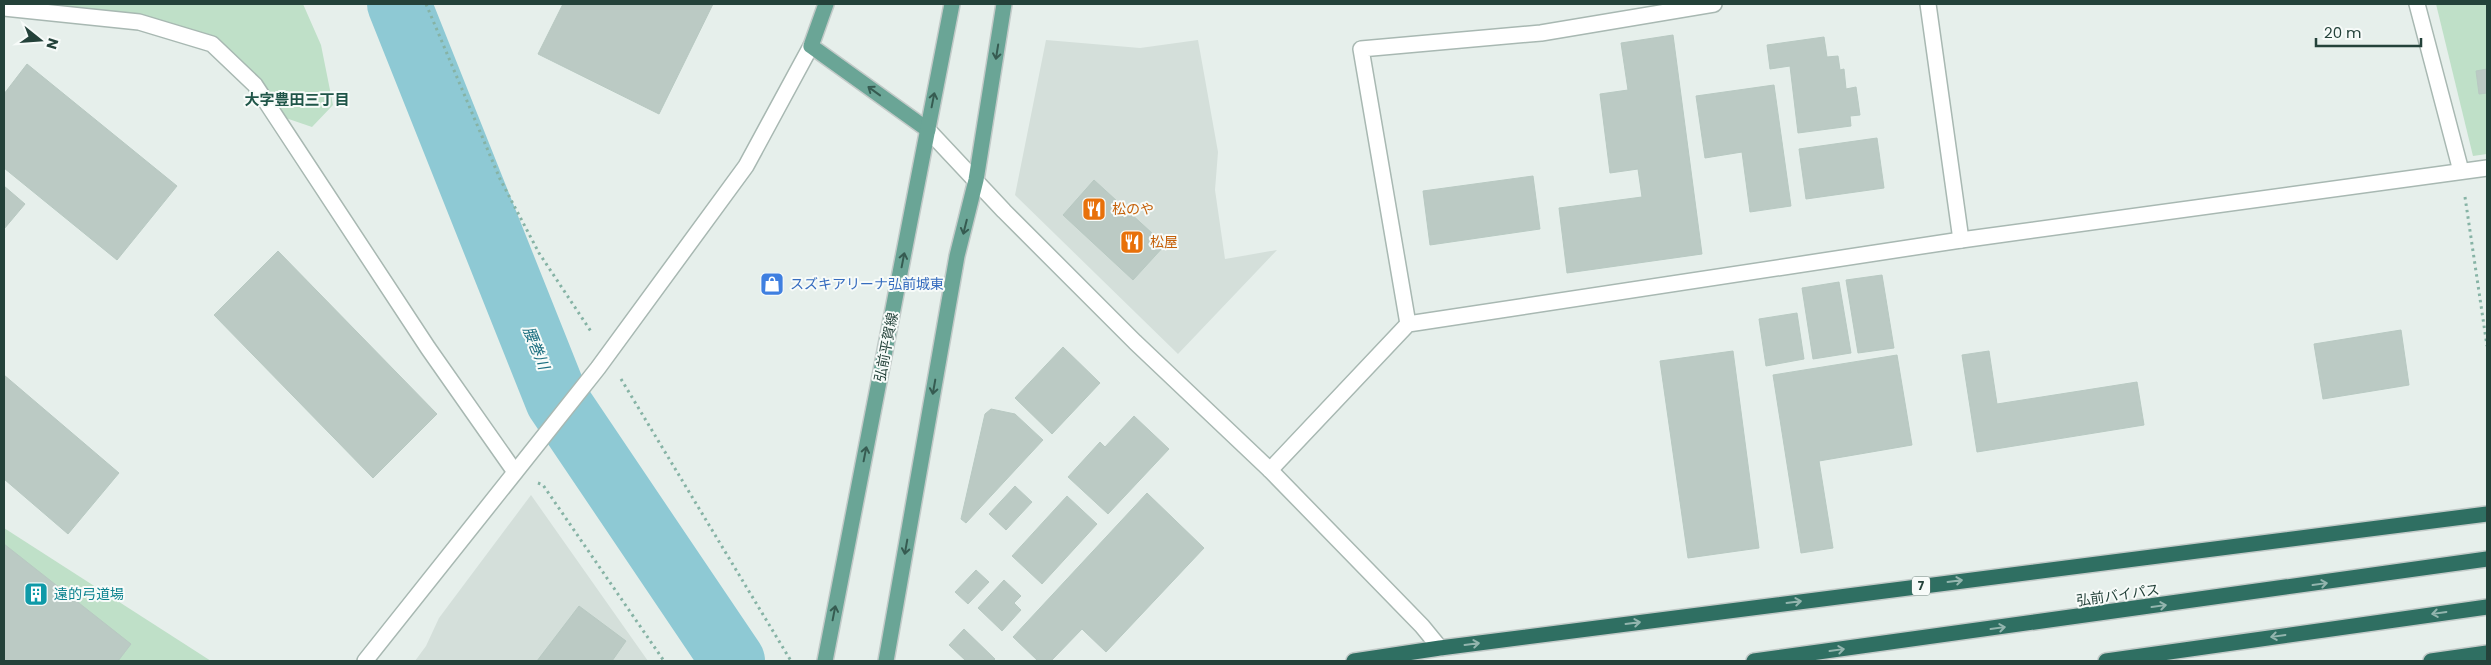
<svg xmlns="http://www.w3.org/2000/svg" width="2491" height="665" viewBox="0 0 2491 665" font-family="Poppins,'Noto Sans JP',sans-serif">
<rect width="100%" height="100%" fill="#e6efeb"/>
<g fill="#d4dfda">
<path d="M1046 40 1140 48 1198 40 1218 152 1215 190 1225 259 1277 250 1178 354 1015 195Z"/>
<path d="M531 495 648 661H415L426 646 439 618Z"/>
</g>
<g fill="#bfe0c8">
<path d="M4 4H303L321 45 333 105 312 127 274 114 212 44 139 22Z"/>
<path d="M2436 4H2487V154L2473 156Z"/>
<path d="M4 528 211 661H4Z"/>
</g>
<g fill="none" stroke-linecap="round" stroke-linejoin="round">
<path stroke="#8ec9d4" stroke-width="64" d="M399 4 557 400 733 661"/>
</g>
<g fill="#bbcac4" stroke="#b8c9c2">
<path d="M563 4H713L659 114 538 54Z"/>
<path d="M1673 35 1702 254 1567 273 1559 208 1642 197 1638 169 1610 173 1600 94 1628 90 1621 43Z"/>
<path d="M1824 37 1827 57 1838 56 1840 70 1844 69 1846 89 1856 87 1860 115 1850 116 1851 126 1798 133 1790 66 1770 69 1767 45Z"/>
<path d="M27 64 177 186 117 260 4 168V94Z"/>
<path d="M2487 69V93L2479 94 2476 71Z"/>
<path d="M1774 85 1791 206 1750 212 1742 152 1705 158 1696 96Z"/>
<path d="M1877 138 1884 188 1806 199 1799 149Z"/>
<path d="M1533 176 1540 229 1430 245 1423 191Z"/>
<path d="M1094 180 1165 245 1133 280 1063 215Z"/>
<path d="M4 186 25 204 4 229Z"/>
<path d="M278 251 437 414 373 478 214 315Z"/>
<path d="M1882 275 1894 348 1858 353 1846 280Z"/>
<path d="M1839 282 1851 353 1813 359 1802 288Z"/>
<path d="M1797 313 1804 359 1766 366 1759 319Z"/>
<path d="M2401 330 2409 385 2323 399 2314 344Z"/>
<path d="M1063 347 1100 383 1052 434 1015 398Z"/>
<path d="M1733 351 1759 548 1688 558 1660 361Z"/>
<path d="M1989 351 1997 404 2137 382 2144 425 1977 452 1962 355Z"/>
<path d="M1897 355 1912 445 1819 461 1833 548 1801 553 1773 375Z"/>
<path d="M4 375 119 473 68 534 4 479Z"/>
<path d="M991 409 1015 414 1043 440 966 523 961 519 985 414Z"/>
<path d="M1134 416 1169 449 1108 514 1068 477 1100 442 1105 447Z"/>
<path d="M1015 486 1032 502 1006 530 989 514Z"/>
<path d="M1147 493 1204 548 1106 652 1082 629 1051 661H1038L1013 637Z"/>
<path d="M1067 496 1097 524 1042 584 1012 556Z"/>
<path d="M4 544 131 644 118 661H4Z"/>
<path d="M976 570 989 582 968 604 955 592Z"/>
<path d="M1004 580 1021 596 1014 603 1021 610 1002 631 978 608Z"/>
<path d="M579 606 626 641 612 661H537Z"/>
<path d="M964 629 995 659 993 661H966L949 645Z"/>
</g>
<g fill="none" stroke-linecap="round" stroke-linejoin="round">
<g stroke="#a8b8b2" stroke-width="18">
<g id="minor">
<path d="M1928 4 1961 240"/>
<path d="M2417 4 2461 171"/>
<path d="M4 8 139 22 212 44 255 85 428 348 515 472"/>
<path d="M928 130 1004 211 1135 342 1270 470 1422 626 1440 648"/>
<path d="M1408 324 1361 49 1541 33 1714 4"/>
<path d="M1270 470 1408 324 1961 240 2487 168"/>
<path d="M365 661 598 368 746 166 811 46"/>
</g>
</g>
<g stroke="#c2cac8" stroke-width="18">
<g id="major">
<path d="M826 4 811 46 928 130"/>
<path d="M825 661 952 4"/>
<path d="M886 661 957 256 976 180 1004 4"/>
</g>
</g>
<g stroke="#c2cac8" stroke-width="18">
<g id="highway">
<path d="M1354 661 1440 648 2487 514"/>
<path d="M1754 661 2487 559"/>
<path d="M2106 661 2487 607"/>
<path d="M2431 661 2487 653"/>
</g>
</g>
<g stroke="#86b3a5" stroke-width="3" stroke-dasharray="2.5 4" stroke-linecap="butt">
<path d="M426 4 500 179 539 253 592 333"/>
<path d="M2465 197 2487 346"/>
<path d="M621 379 791 661"/>
<path d="M538 483 543 485 664 661"/>
</g>
<use href="#minor" stroke="#fff" stroke-width="15"/>
<use href="#major" stroke="#6aa596" stroke-width="15"/>
<use href="#highway" stroke="#2f6f62" stroke-width="15"/>
</g>
<defs><path id="oneway-shaft" d="M-6 0H5M1.5-3L5.5 0L1.5 3" fill="none" stroke-width="1.6" stroke-linecap="round" stroke-linejoin="round" transform="scale(1.25)"/></defs>
<g stroke="#365b51">
<use href="#oneway-shaft" transform="translate(997 52) rotate(99)"/>
<use href="#oneway-shaft" transform="translate(874 91) rotate(-144)"/>
<use href="#oneway-shaft" transform="translate(933 100) rotate(-79)"/>
<use href="#oneway-shaft" transform="translate(965 227) rotate(104)"/>
<use href="#oneway-shaft" transform="translate(903 260) rotate(-79)"/>
<use href="#oneway-shaft" transform="translate(934 387) rotate(100)"/>
<use href="#oneway-shaft" transform="translate(865 454) rotate(-79)"/>
<use href="#oneway-shaft" transform="translate(906 547) rotate(100)"/>
<use href="#oneway-shaft" transform="translate(834 613) rotate(-79)"/>
</g>
<g stroke="#93b5ae">
<use href="#oneway-shaft" transform="translate(1955 581) rotate(-7)"/>
<use href="#oneway-shaft" transform="translate(2320 584) rotate(-8)"/>
<use href="#oneway-shaft" transform="translate(1794 602) rotate(-7)"/>
<use href="#oneway-shaft" transform="translate(2159 606) rotate(-8)"/>
<use href="#oneway-shaft" transform="translate(2439 613) rotate(172)"/>
<use href="#oneway-shaft" transform="translate(1633 623) rotate(-7)"/>
<use href="#oneway-shaft" transform="translate(1998 628) rotate(-8)"/>
<use href="#oneway-shaft" transform="translate(2278 636) rotate(172)"/>
<use href="#oneway-shaft" transform="translate(1472 644) rotate(-7)"/>
<use href="#oneway-shaft" transform="translate(1837 650) rotate(-8)"/>
</g>
<defs>
<g id="restaurant-square" transform="scale(1.25)"><rect x="-9" y="-9" width="18" height="18" rx="4" fill="#e8710a" stroke="#f7fbf9"/><path d="M-5-6h1v4h1v-4h1v4h1v-4h1v5L-1.5 .5V6h-2V.5L-5-1ZM5-6V6H3V1.5H1.5Q1.5-4 5-6Z" fill="#fff"/></g>
<g id="shop-square" transform="scale(1.25)"><rect x="-9" y="-9" width="18" height="18" rx="4" fill="#3f7fe0" stroke="#f7fbf9"/><path d="M-5-2.5h2.3a2.7 3.5 0 0 1 5.4 0H5L5.5 6h-11ZM-1.5-2.5h3a1.5 2.3 0 0 0-3 0Z" fill="#fff"/></g>
<g id="building-square" transform="scale(1.25)"><rect x="-9" y="-9" width="18" height="18" rx="4" fill="#0f9aa8" stroke="#f7fbf9"/><path d="M-4-6H4V6H1V3H-1V6H-4ZM-2.5-4.3h1.7v1.8h-1.7ZM.8-4.3h1.7v1.8H.8ZM-2.5-1h1.7V.8h-1.7ZM.8-1h1.7V.8H.8Z" fill="#fff"/></g>
</defs>
<g fill-rule="evenodd">
<use href="#restaurant-square" x="1094" y="209"/>
<use href="#restaurant-square" x="1132" y="242"/>
<use href="#shop-square" x="772" y="284"/>
<use href="#building-square" x="36" y="594"/>
</g>
<g text-anchor="middle" stroke-width="4" stroke-linejoin="round" paint-order="stroke">
<rect fill="#f7fbf9" stroke="#637a73" stroke-width="1" x="1912" y="576.5" width="18" height="19" rx="4"/>
<g font-size="12" font-weight="bold" fill="#24423a">
<text x="1921" y="590">7</text>
</g>
<g font-size="14" fill="#c56008" stroke="#f7fbf9" text-anchor="start">
<text x="1112" y="214">松のや</text>
<text x="1150" y="247">松屋</text>
</g>
<g font-size="14" fill="#366cbe" stroke="#f7fbf9" text-anchor="start">
<text x="790" y="289">スズキアリーナ弘前城東</text>
</g>
<g font-size="14" fill="#24423a" stroke="#f7fbf9">
<text transform="translate(886 347) rotate(-79)" y="5">弘前平賀線</text>
<text transform="translate(2118 595) rotate(-8)" y="5">弘前バイパス</text>
</g>
<g font-size="14" fill="#0d838f" stroke="#f7fbf9" text-anchor="start">
<text x="54" y="599">遠的弓道場</text>
</g>
<g font-size="15" font-weight="bold" fill="#1f5548" stroke="#f7fbf9">
<text x="297" y="105">大字豊田三丁目</text>
</g>
<g font-size="15" font-style="italic" fill="#1c6f80" stroke="#f7fbf9">
<text transform="translate(536 348) rotate(68)" y="5">腰巻川</text>
</g>
</g>
<rect width="2491" height="665" fill="none" stroke="#24423a" stroke-width="10"/>
<g transform="translate(40 40) rotate(107)" stroke="#f7fbf9" stroke-width="4" paint-order="stroke">
<path d="M0-4L9 19L0 12L-9 19Z" fill="#24423a"/>
<text y="-8" font-size="14" font-weight="bold" text-anchor="middle" fill="#24423a">N</text>
</g>
<path d="M2316 38v8h105v-8" fill="none" stroke="#24423a" stroke-width="2.5"/>
<text x="2324" y="38" font-size="15" fill="#24423a" stroke="#f7fbf9" stroke-width="4" paint-order="stroke">20 m</text>
</svg>
